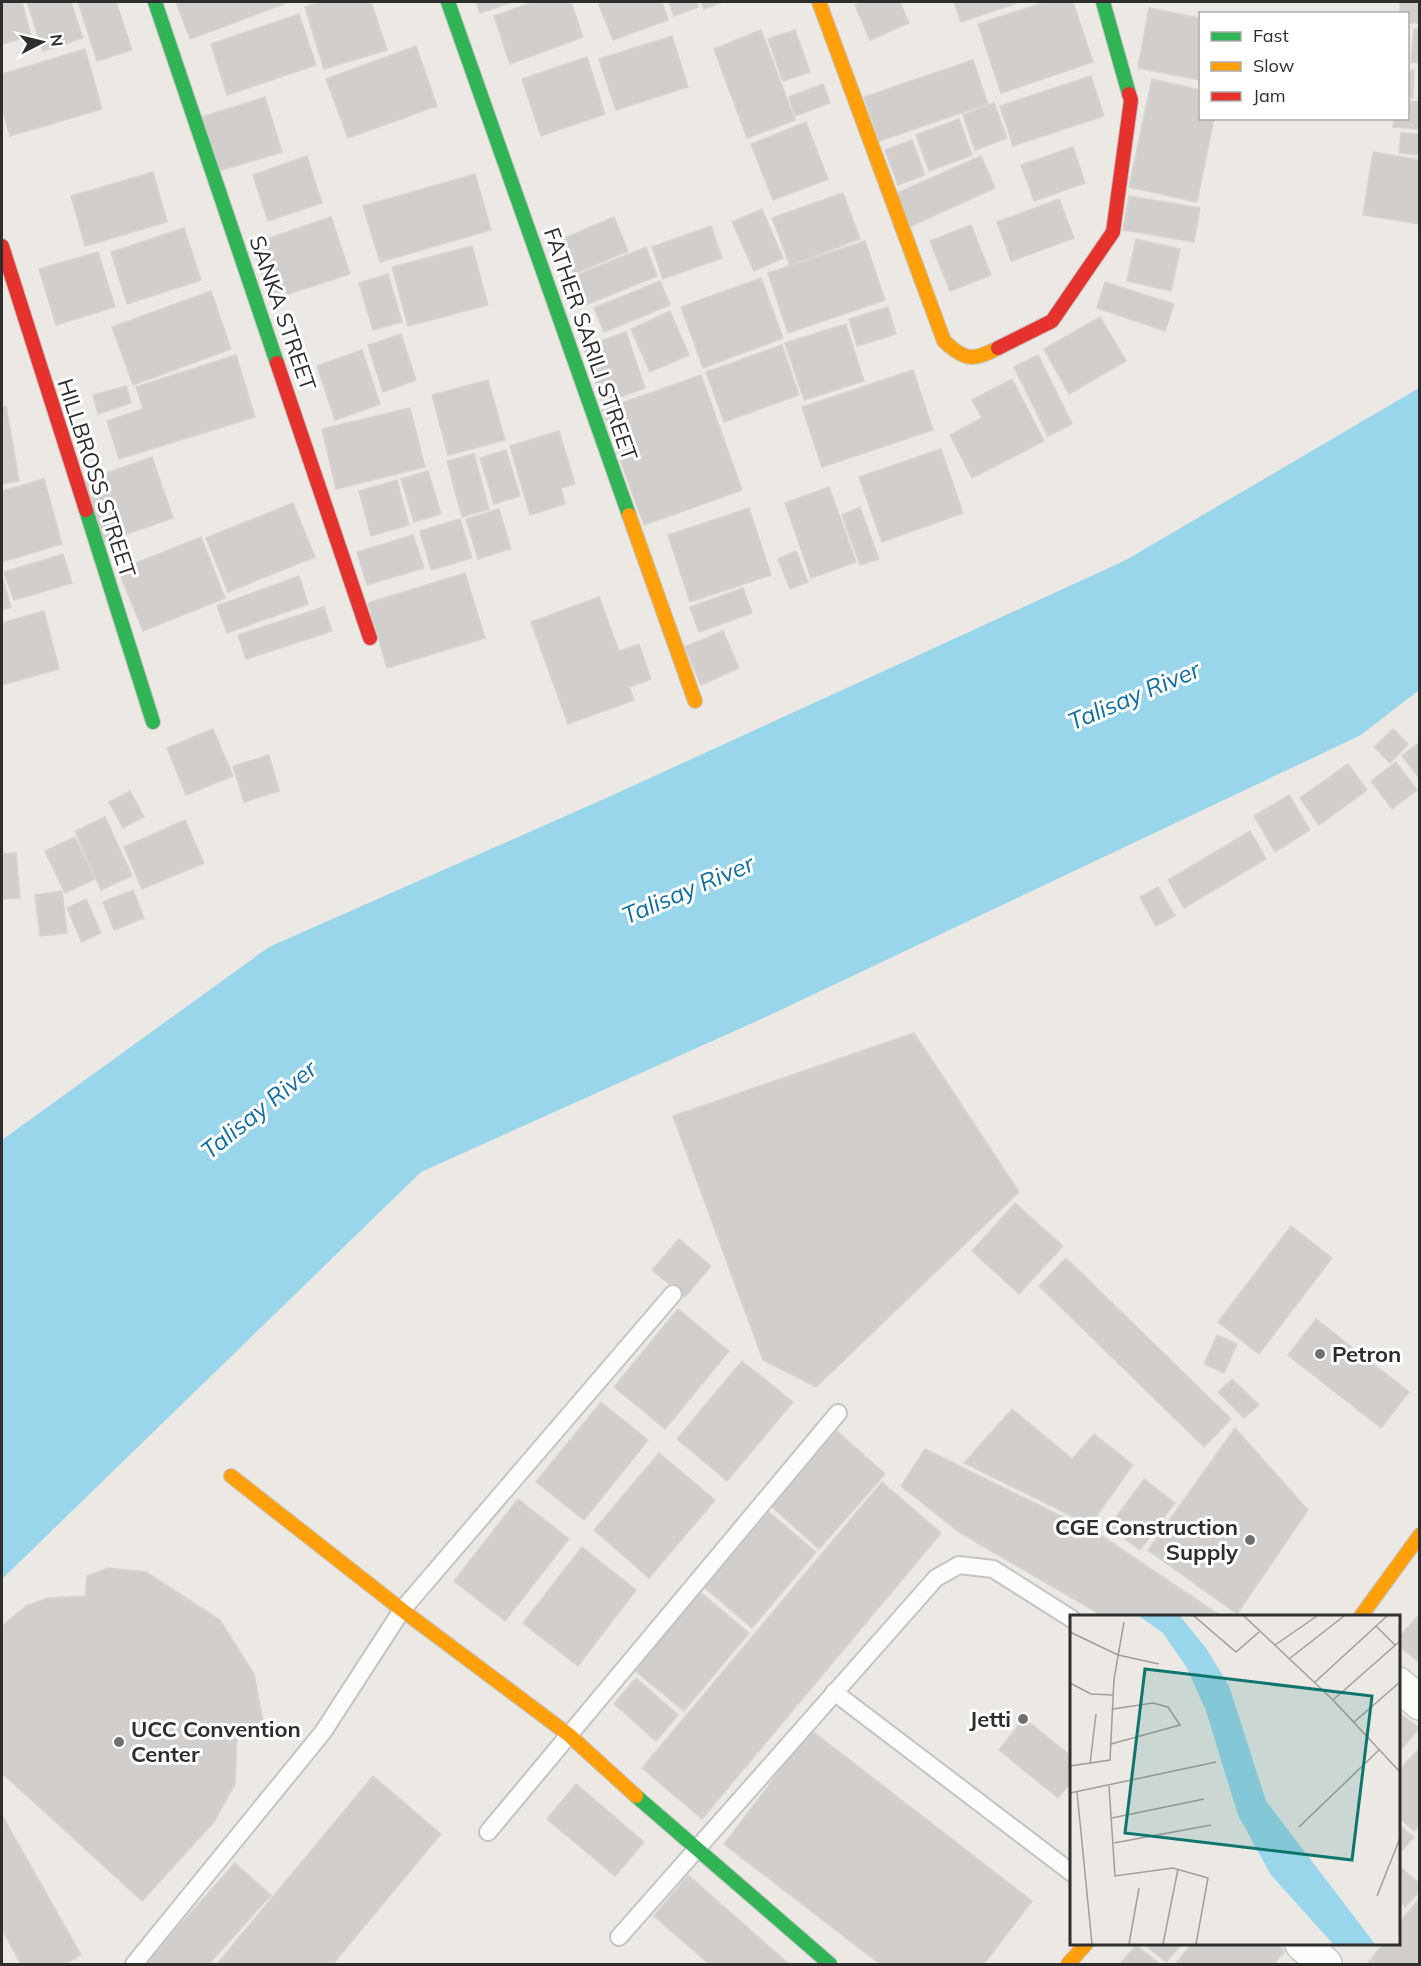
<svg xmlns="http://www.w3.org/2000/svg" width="1421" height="1966" viewBox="0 0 1421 1966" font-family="Mulish,sans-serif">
<rect width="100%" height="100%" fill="#ece8e4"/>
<path fill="#99d6ec" d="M1419 388V690L1361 735 770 1015 421 1172 2 1579V1140L269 947 613 795 1126 560Z"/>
<g fill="#d1cecb" stroke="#d7d4d0" stroke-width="1.5">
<path d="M2 2H22L31 36 2 44Z"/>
<path d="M27 2H71L83 38 43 51Z"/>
<path d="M78 2H116L132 50 97 61Z"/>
<path d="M176 2H289L190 39Z"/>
<path d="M322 2H371L387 50 324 69 305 7Z"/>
<path d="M476 2H512L480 13Z"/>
<path d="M533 2H571L583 37 510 64 494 16Z"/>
<path d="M598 2H662L668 20 613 40Z"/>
<path d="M669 2H696L698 7 674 16Z"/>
<path d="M701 2H723L704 9Z"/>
<path d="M863 2H900L909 23 870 40 855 5Z"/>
<path d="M954 2H1020L961 22Z"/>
<path d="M1045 2H1073L1093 62 1001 93 978 24Z"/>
<path d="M1400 2H1420V23H1408V14H1400Z"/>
<path d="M1149 8 1200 18V80L1138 68Z"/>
<path d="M299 14 316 65 227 95 211 44Z"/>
<path d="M1414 29H1420V63L1411 62Z"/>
<path d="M761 30 795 120 747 138 714 49Z"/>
<path d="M795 30 810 72 783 81 768 39Z"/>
<path d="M672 36 688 87 616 110 599 59Z"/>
<path d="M416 46 437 106 348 138 326 79Z"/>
<path d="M85 49 102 109 10 136 2 108V74Z"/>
<path d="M587 57 605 114 541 136 522 79Z"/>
<path d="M973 60 988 104 879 141 864 97Z"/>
<path d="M1408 70H1414L1413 98 1408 97Z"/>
<path d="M1091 76 1104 116 1013 146 1000 106Z"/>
<path d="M1152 79 1200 90V118H1214L1197 202 1129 187Z"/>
<path d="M823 84 830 103 795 116 789 97Z"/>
<path d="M265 97 282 152 219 171 202 117Z"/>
<path d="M1408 101 1420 102V129L1393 127 1394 118H1408Z"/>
<path d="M994 103 1007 138 975 150 963 115Z"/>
<path d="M959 119 972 155 929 171 916 135Z"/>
<path d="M806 122 828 179 773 200 751 144Z"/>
<path d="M1401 133 1420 134V155L1399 153Z"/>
<path d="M912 140 925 175 898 185 885 150Z"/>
<path d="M1073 147 1085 183 1034 201 1021 165Z"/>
<path d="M1373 152 1420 160V224L1363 215Z"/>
<path d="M307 156 322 203 268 221 253 175Z"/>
<path d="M981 156 995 188 909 227 895 194Z"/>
<path d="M153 172 167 222 85 246 71 196Z"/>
<path d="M475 174 491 230 380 262 363 206Z"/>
<path d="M843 193 860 239 790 265 772 218Z"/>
<path d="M1129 196 1200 208 1194 242 1123 230Z"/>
<path d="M1059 199 1074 238 1011 261 997 222Z"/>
<path d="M762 209 783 258 754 271 732 222Z"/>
<path d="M331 217 350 274 270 300 252 244Z"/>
<path d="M614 217 628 251 574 274 560 240Z"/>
<path d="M971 225 991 275 950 291 930 241Z"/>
<path d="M711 226 722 258 663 279 652 247Z"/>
<path d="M184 228 201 280 127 304 111 252Z"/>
<path d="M1136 239 1180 249 1171 291 1127 281Z"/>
<path d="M865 241 885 300 788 333 768 273Z"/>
<path d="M472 246 488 305 408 326 392 267Z"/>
<path d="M646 247 657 276 583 306 572 277Z"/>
<path d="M98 252 115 307 56 325 39 269Z"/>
<path d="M388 274 402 322 373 330 359 283Z"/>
<path d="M761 278 783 338 703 368 681 307Z"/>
<path d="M660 281 670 305 604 332 594 308Z"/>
<path d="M1105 282 1174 304 1165 331 1097 308Z"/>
<path d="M211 291 231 349 133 385 112 327Z"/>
<path d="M888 307 896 334 857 346 849 319Z"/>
<path d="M670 311 689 355 650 372 631 329Z"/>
<path d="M1100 317 1126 361 1069 394 1044 349Z"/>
<path d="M846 324 864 381 804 400 785 343Z"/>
<path d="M626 332 645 388 603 403 583 347Z"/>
<path d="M401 334 416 380 383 392 368 345Z"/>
<path d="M782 345 799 395 724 422 706 372Z"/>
<path d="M362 350 380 404 335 420 317 366Z"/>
<path d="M236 355 255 417 119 459 107 421 143 409 136 387Z"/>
<path d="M1038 355 1072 424 1048 436 1014 367Z"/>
<path d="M913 370 933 430 822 467 802 407Z"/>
<path d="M701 375 742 490 644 525 602 410Z"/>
<path d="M1012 379 1044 441 972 478 950 435 982 418 972 400Z"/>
<path d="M488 380 505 440 448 455 432 395Z"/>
<path d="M126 386 131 403 98 414 93 395Z"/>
<path d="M6 406 19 481 2 484V407Z"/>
<path d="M410 408 425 467 336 489 322 429Z"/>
<path d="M559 431 575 484 561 488 565 504 530 515 510 446Z"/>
<path d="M941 449 963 513 882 542 859 477Z"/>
<path d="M506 450 520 496 494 504 480 458Z"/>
<path d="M474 454 489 509 462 517 447 461Z"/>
<path d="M152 457 173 518 103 542 81 482Z"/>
<path d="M428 471 441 514 414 522 401 479Z"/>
<path d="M44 479 62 544 2 562V491Z"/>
<path d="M397 480 409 525 371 536 359 491Z"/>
<path d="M829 487 856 562 811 578 785 503Z"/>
<path d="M293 503 315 557 228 592 206 538Z"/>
<path d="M860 507 879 559 860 565 842 515Z"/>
<path d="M749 508 771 575 690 602 668 535Z"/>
<path d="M499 509 511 549 478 559 466 519Z"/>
<path d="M460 519 472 558 431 570 420 531Z"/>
<path d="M413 535 424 568 367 585 357 552Z"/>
<path d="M201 537 225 598 143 631 118 570Z"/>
<path d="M796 551 808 582 790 589 778 559Z"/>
<path d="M63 554 72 583 14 600 4 572Z"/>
<path d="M465 573 485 638 387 668 368 603Z"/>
<path d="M2 576 11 607 2 610Z"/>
<path d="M299 576 308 604 227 633 217 606Z"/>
<path d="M743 588 752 613 699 632 690 607Z"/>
<path d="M599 597 619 651 639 644 651 679 629 687 634 700 568 724 531 622Z"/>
<path d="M324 607 332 631 246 659 238 635Z"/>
<path d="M44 611 59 669 2 685V623Z"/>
<path d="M723 631 739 668 701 685 685 647Z"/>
<path d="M213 729 233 776 186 795 167 748Z"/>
<path d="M1393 729 1408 744 1390 763 1374 747Z"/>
<path d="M1420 742V779L1402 756Z"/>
<path d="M269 755 279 791 244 802 233 766Z"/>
<path d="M1396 762 1417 790 1392 809 1371 781Z"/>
<path d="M1348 764 1367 790 1319 825 1300 798Z"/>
<path d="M130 791 144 817 123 828 109 802Z"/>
<path d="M1289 795 1310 830 1275 852 1254 816Z"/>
<path d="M105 817 132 876 101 890 75 831Z"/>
<path d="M185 820 204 863 142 889 124 847Z"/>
<path d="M1250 831 1266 859 1184 908 1168 880Z"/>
<path d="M75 837 95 879 65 893 45 851Z"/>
<path d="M16 853 20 898 2 899V854Z"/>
<path d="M1158 887 1175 916 1156 926 1140 897Z"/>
<path d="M133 890 144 918 114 930 103 902Z"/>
<path d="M62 891 67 933 40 936 35 895Z"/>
<path d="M86 899 101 933 82 942 67 908Z"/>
<path d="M914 1033 1019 1192 816 1387 763 1360 673 1116Z"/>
<path d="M1015 1203 1063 1246 1019 1294 972 1251Z"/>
<path d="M1291 1226 1332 1258 1259 1354 1218 1322Z"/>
<path d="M679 1239 711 1266 685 1297 652 1270Z"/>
<path d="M1066 1258 1231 1419 1204 1447 1039 1286Z"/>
<path d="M678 1309 729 1351 665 1429 614 1387Z"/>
<path d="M1316 1319 1409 1392 1381 1428 1288 1355Z"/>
<path d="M1217 1335 1237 1344 1224 1373 1204 1364Z"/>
<path d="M742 1361 793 1402 727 1481 677 1439Z"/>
<path d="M1232 1379 1259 1405 1244 1418 1218 1392Z"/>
<path d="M601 1402 648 1440 584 1520 536 1482Z"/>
<path d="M1012 1409 1072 1459 1094 1434 1133 1465 1090 1525 964 1463Z"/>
<path d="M1235 1428 1308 1510 1237 1614 1148 1550Z"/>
<path d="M837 1431 885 1474 819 1549 771 1506Z"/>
<path d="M925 1449 1102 1536 1221 1616H1103L960 1533 901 1486Z"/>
<path d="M659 1453 715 1500 649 1578 594 1530Z"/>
<path d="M1144 1479 1175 1503 1140 1550 1109 1527Z"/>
<path d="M882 1482 941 1533 702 1819 642 1768Z"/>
<path d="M518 1499 569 1539 505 1621 454 1581Z"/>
<path d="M769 1512 816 1552 752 1628 704 1587Z"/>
<path d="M582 1547 636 1590 578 1666 523 1623Z"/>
<path d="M108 1568 146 1572 220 1620 254 1674 264 1727 237 1732 235 1784 214 1822 142 1901 2 1773V1626L26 1606 48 1598 85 1596 87 1576Z"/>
<path d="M699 1591 749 1633 684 1711 634 1670Z"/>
<path d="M1420 1614V1663L1398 1645V1638Z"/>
<path d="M636 1678 678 1715 656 1741 614 1704Z"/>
<path d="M1398 1712 1419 1728 1398 1754Z"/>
<path d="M1024 1718 1072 1757V1781L1058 1798 999 1750Z"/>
<path d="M811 1730 1032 1901 984 1964H880L724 1844Z"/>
<path d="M1420 1748V1825L1414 1831 1398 1817V1771Z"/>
<path d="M373 1776 441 1834 333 1964H217Z"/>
<path d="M576 1784 644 1842 615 1876 547 1819Z"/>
<path d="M2 1815 81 1955 65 1964H21L2 1929Z"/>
<path d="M1398 1824 1414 1837 1398 1855Z"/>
<path d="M235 1863 271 1895 209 1964H145Z"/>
<path d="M1398 1865 1420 1884V1891L1405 1907 1398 1901Z"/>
<path d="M688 1875 789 1964H709L654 1916Z"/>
<path d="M1420 1898V1964H1367L1383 1944H1398V1924Z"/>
<path d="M1144 1944H1182L1166 1962Z"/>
<path d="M1192 1944H1276L1285 1951 1274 1964H1175Z"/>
<path d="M1136 1945 1160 1964H1120Z"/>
</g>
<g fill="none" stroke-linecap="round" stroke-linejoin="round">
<g stroke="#c5c4c5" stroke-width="20">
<g id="lane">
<path d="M834 1692 1072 1873"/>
<path d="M488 1832 838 1413"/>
<path d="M619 1937 936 1578 959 1565 993 1569 1072 1619"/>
<path d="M134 1964 323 1732 402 1610 673 1294"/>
</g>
</g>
<g stroke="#c5c4c5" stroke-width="36">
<g id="street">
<path d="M1398 1684 1420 1703"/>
<path d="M1302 1944 1325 1964"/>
</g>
</g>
<g stroke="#c5c4c5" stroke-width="16">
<g id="fast">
<path d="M155 2 277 363"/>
<path d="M448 2 629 515"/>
<path d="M1103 2 1129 94"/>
<path d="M86 510 153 722"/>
<path d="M636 1796 830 1964"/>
</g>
</g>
<g stroke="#c5c4c5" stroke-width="16">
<g id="slow">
<path d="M819 2 944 341C965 361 973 361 998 348"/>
<path d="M629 515 695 701"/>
<path d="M231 1476 402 1610 569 1735 636 1796"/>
<path d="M1361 1616 1420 1535"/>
<path d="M1068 1964 1086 1944"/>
</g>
</g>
<g stroke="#c5c4c5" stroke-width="16">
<g id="jam">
<path d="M2 246 86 510"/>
<path d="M998 348 1052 321 1113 232 1131 100 1129 94"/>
<path d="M277 363 370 638"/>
</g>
</g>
<use href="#lane" stroke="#fcfcfb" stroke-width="16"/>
<use href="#street" stroke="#fcfcfb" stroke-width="33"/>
<use href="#fast" stroke="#30b455" stroke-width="14"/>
<use href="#slow" stroke="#ff9f0a" stroke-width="14"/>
<use href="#jam" stroke="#e5322d" stroke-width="14"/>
</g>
<g fill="#706f6e" stroke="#fff" stroke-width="2">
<circle cx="1320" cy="1354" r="6"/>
<circle cx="1250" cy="1540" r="6"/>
<circle cx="1023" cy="1719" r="6"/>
<circle cx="119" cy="1742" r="6"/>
</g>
<g text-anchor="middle" stroke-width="6" stroke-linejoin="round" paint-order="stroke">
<g font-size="22" fill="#2e2e2e" stroke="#fff">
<text transform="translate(283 313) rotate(71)" y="8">SANKA STREET</text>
<text transform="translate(591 344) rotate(71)" y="8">FATHER SARILI STREET</text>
<text transform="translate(97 478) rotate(72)" y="8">HILLBROSS STREET</text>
</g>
<g font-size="22" font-weight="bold" fill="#2e2e2e" stroke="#fff" text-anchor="start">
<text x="1332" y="1362">Petron</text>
<text x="1238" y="1535" text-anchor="end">CGE Construction<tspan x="1238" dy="25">Supply</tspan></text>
<text x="1011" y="1727" text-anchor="end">Jetti</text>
<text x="131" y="1737">UCC Convention<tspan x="131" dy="25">Center</tspan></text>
</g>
<g font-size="24" font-style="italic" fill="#0d6fa3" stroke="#fff">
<text transform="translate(1134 696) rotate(-23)" y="8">Talisay River</text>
<text transform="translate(688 890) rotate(-23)" y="8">Talisay River</text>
<text transform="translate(259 1110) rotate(-39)" y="8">Talisay River</text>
</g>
</g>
<g transform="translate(1070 1615)">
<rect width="330" height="330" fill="#ece8e4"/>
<path d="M69 1H110L136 33 159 71 196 186 305 329H263L201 260 168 200 136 96 117 53 93 18Z" fill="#99d6ec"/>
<path fill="none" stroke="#a09e9b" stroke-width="1.5" d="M124 1 166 37 189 17M174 1 263 85 330 157M306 11 325 30M0 17 48 40 89 49M205 30 247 1M219 44 274 1M0 68 21 79 43 80M244 68 317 1M263 85 330 26M284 107 330 67M41 129 110 110 98 92 83 88 43 94M20 149 26 99M0 151 40 145 44 64 54 7M39 171 45 261 103 253 138 263 126 329M7 177 22 329M0 178 146 147M42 203 134 184M229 212 309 135M44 228 141 210M307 281 330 223M59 329 69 273M93 329 108 254"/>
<path fill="#0f766e" fill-opacity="0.15" stroke="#0f766e" stroke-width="3" d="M75 54 302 81 282 245 55 218Z"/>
<rect width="330" height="330" fill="none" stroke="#2e2e2e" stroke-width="3"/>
</g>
<rect width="1421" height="1966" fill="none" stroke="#2e2e2e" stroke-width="6"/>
<rect x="1199" y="12" width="210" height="108" fill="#ffffff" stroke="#ababab" stroke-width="1.5"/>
<rect x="1211" y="32" width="30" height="9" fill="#30b455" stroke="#ababab" stroke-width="1.5"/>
<text x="1253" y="42" font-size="18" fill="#2e2e2e">Fast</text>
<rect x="1211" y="62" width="30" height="9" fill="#ff9f0a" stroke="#ababab" stroke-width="1.5"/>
<text x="1253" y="72" font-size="18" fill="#2e2e2e">Slow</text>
<rect x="1211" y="92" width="30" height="9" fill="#e5322d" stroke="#ababab" stroke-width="1.5"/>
<text x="1253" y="102" font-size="18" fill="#2e2e2e">Jam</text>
<g transform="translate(42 42) rotate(83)" stroke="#ffffff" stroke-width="4.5" paint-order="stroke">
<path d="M0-4.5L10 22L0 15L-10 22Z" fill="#2e2e2e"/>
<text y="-9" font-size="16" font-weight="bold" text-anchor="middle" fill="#2e2e2e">N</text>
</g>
</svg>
